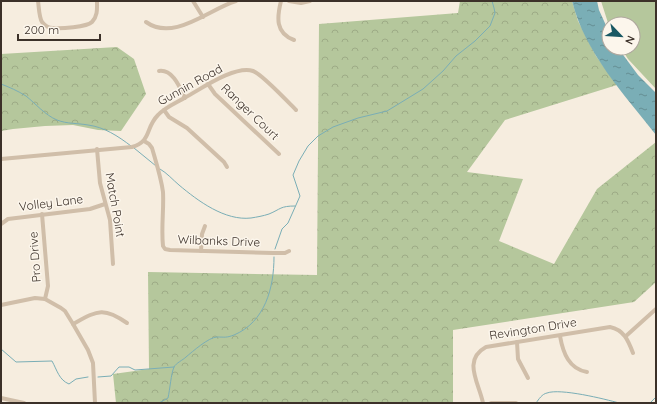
<svg xmlns="http://www.w3.org/2000/svg" width="657" height="404" viewBox="0 0 657 404" font-family="Quicksand,sans-serif">
<defs>
<pattern id="forest-crowns" width="20" height="18" patternUnits="userSpaceOnUse"><rect width="20" height="18" fill="#b5c79c"/><path d="M2 6a3 3 0 1 1 6 0M12 15a3 3 0 1 1 6 0" fill="none" stroke="#9dab86"/></pattern>
<pattern id="water-ripples" width="26" height="14" patternUnits="userSpaceOnUse"><rect width="26" height="14" fill="#7aaeb6"/><path d="M2 4q2-2 4 0t4 0M15 11q2-2 4 0t4 0" fill="none" stroke="#658e94"/></pattern>
</defs>
<rect width="100%" height="100%" fill="#f6eddf"/>
<g fill="url(#forest-crowns)">
<path d="M460 1H572L578 21 596 56 617 85 505 120 467 172 523 179 499 241 554 264 597 189 656 142V282L634 302 453 330V403H116L113 374 149 369 148 272 317 275 319 24 458 13Z"/>
<path d="M117 47 134 59 146 94 121 131 98 130 73 125 45 126 13 129 1 131V54Z"/>
</g>
<path fill="#b5c79c" d="M601 1H656V89L628 59 621 48H633V24H609V26Z"/>
<path fill="url(#water-ripples)" d="M572 1H597L599 10 609 32V48H618L638 75 656 93V135C624 94 585 53 572 1Z"/>
<g fill="none" stroke-linecap="round" stroke-linejoin="round">
<g stroke="#7aaeb6" stroke-width="1">
<path d="M1 84C9 87 18 91 26 96 36 104 45 115 57 120 67 124 77 123 88 125 104 127 118 136 131 146"/>
<path d="M134 148 156 166"/>
<path d="M160 169C167 173 173 180 179 185 198 201 225 221 251 218 257 217 263 216 269 214 281 209 280 206 295 206"/>
<path d="M275 249 282 229 288 223 300 196 293 175 299 161 308 146 318 136 333 127 358 118 387 111 423 89 443 71 456 56 475 41 490 26 495 13 494 8 492 1"/>
<path d="M1 349 16 362 52 361C57 370 59 380 69 384L76 379 88 377"/>
<path d="M98 377 111 376 119 367H129L135 370 174 367"/>
<path d="M159 403 168 398C170 389 171 374 174 367 176 363 183 360 186 357 192 352 209 337 217 337 225 337 226 338 234 335 265 322 274 288 274 257"/>
<path d="M536 403C539 399 542 394 547 393 560 388 605 399 619 403"/>
<path d="M650 403 656 397"/>
</g>
<g stroke="#d0bea9" stroke-width="4">
<path d="M38 1C39 8 39 17 42 22 45 26 49 28 53 28 60 29 87 27 92 22 98 16 97 8 97 1"/>
<path d="M193 1 203 17"/>
<path d="M281 1C277 17 275 33 294 40"/>
<path d="M289 1 301 3 310 1"/>
<path d="M146 22C174 42 209 9 236 1"/>
<path d="M159 71C173 69 180 88 185 98"/>
<path d="M208 84 215 94 279 154"/>
<path d="M164 110 169 117 187 128 224 162 227 167"/>
<path d="M144 141 149 144 152 148C156 162 161 177 163 192 164 210 161 228 163 246L165 249 170 250 273 253H285L289 251"/>
<path d="M97 149 100 183 110 220 113 264"/>
<path d="M1 159 132 147C152 141 145 128 158 115 165 107 176 103 186 97 201 89 235 65 253 71 262 74 288 102 296 110"/>
<path d="M42 214 48 286 45 299"/>
<path d="M1 224 8 219 90 209 105 204"/>
<path d="M201 251 202 234 205 226"/>
<path d="M1 305 35 298 45 299 61 308 65 311 73 324 88 350 93 363 95 403"/>
<path d="M73 324C97 311 103 306 127 323"/>
<path d="M560 336C563 353 569 369 587 372"/>
<path d="M626 336 656 309"/>
<path d="M517 342 518 359 528 378"/>
<path d="M1 398 24 403"/>
<path d="M483 403C479 383 462 360 486 347L610 327C624 330 628 340 633 353"/>
<path d="M491 403H516"/>
</g>
</g>
<g text-anchor="middle" stroke-width="3" stroke-linejoin="round" paint-order="stroke">
<g font-size="12" fill="#3c3129" stroke="#fcf6ec">
<text transform="translate(190 85) rotate(-29)" y="4">Gunnin Road</text>
<text transform="translate(250 112) rotate(44)" y="4">Ranger Court</text>
<text transform="translate(51 203) rotate(-7)" y="4">Volley Lane</text>
<text transform="translate(115 205) rotate(80)" y="4">Match Point</text>
<text transform="translate(219 241) rotate(2)" y="4">Wilbanks Drive</text>
<text transform="translate(35 257) rotate(-94)" y="4">Pro Drive</text>
<text transform="translate(533 329) rotate(-9)" y="4">Revington Drive</text>
</g>
</g>
<rect width="657" height="404" fill="none" stroke="#3c3129" stroke-width="4"/>
<g transform="translate(621 36) rotate(115)"><circle r="19" fill="#fcf6ec" stroke="#afa79e"/>
<path d="M0-3L7 15L0 10L-7 15Z" fill="#195863"/>
<text y="-6" font-size="11" font-weight="bold" text-anchor="middle" fill="#3c3129">N</text>
</g>
<path d="M18 34v6h82v-6" fill="none" stroke="#3c3129" stroke-width="2"/>
<text x="24" y="34" font-size="12" fill="#3c3129" stroke="#fcf6ec" stroke-width="3" paint-order="stroke">200 m</text>
</svg>
